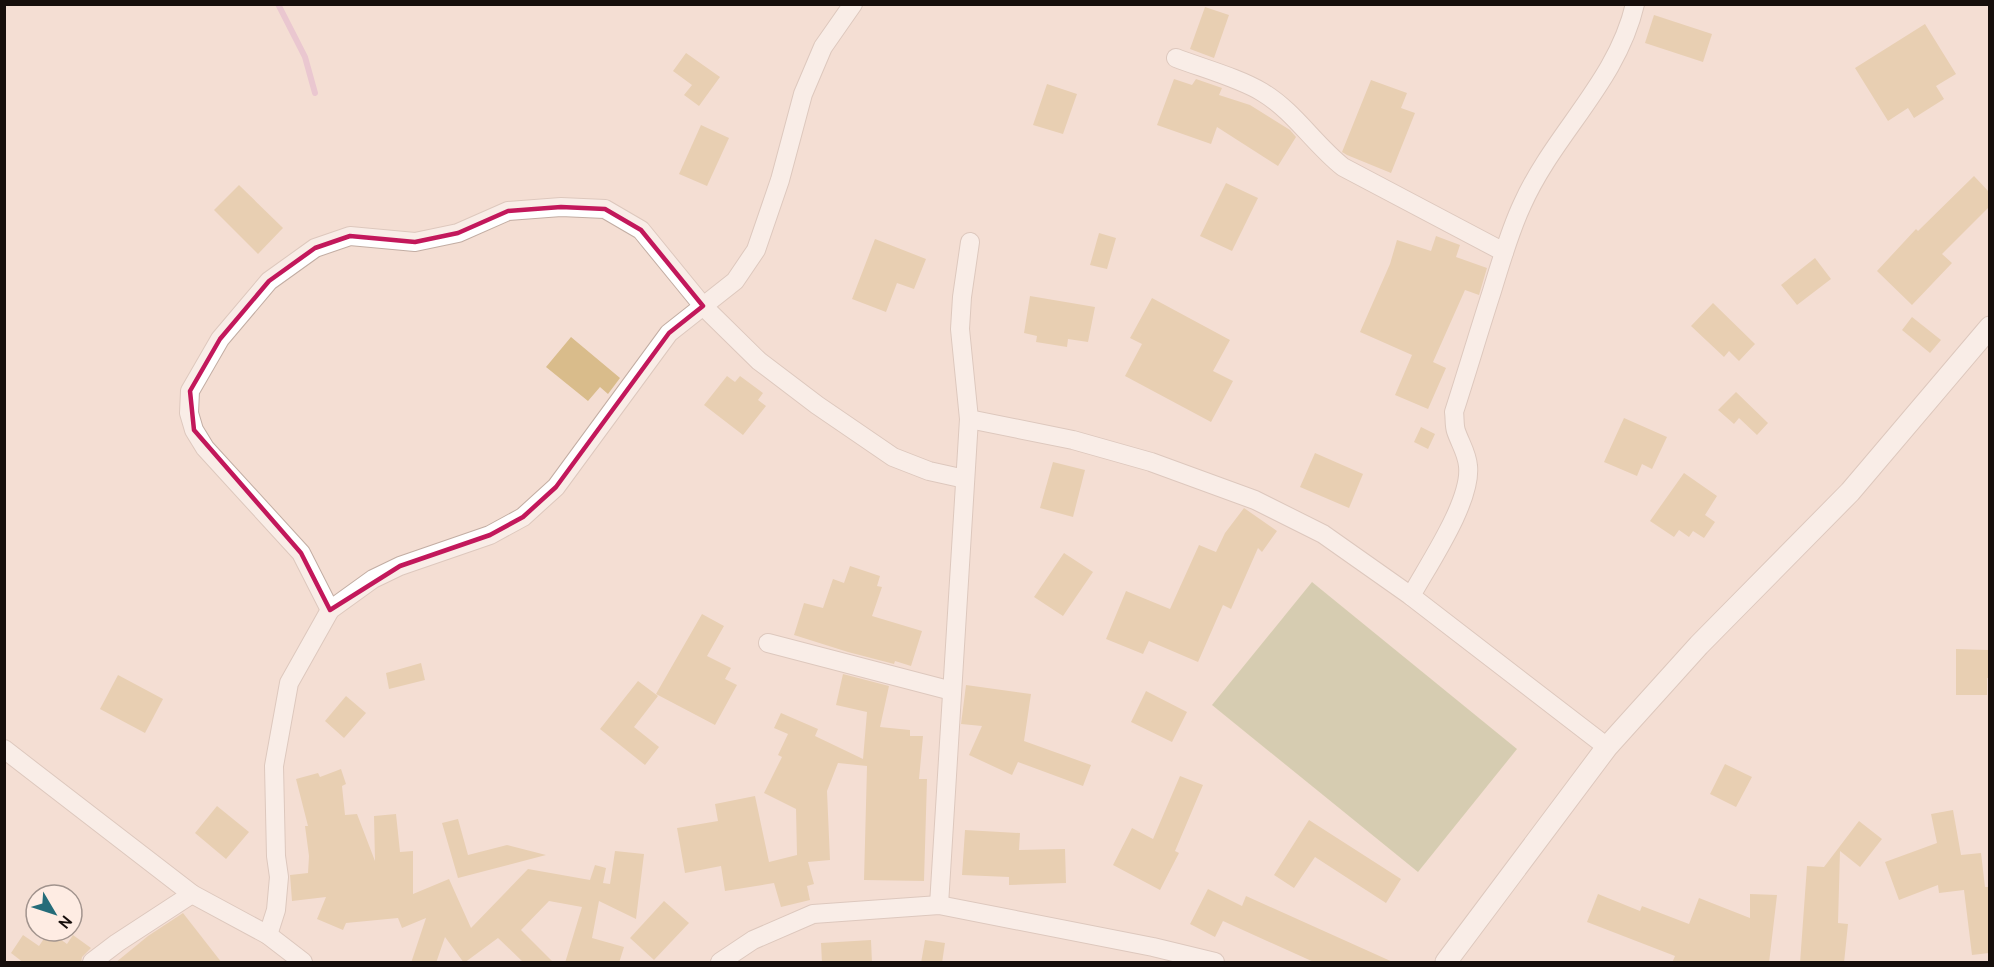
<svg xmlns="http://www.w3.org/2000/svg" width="1994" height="967" viewBox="0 0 1994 967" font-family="Cabin,sans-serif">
<rect width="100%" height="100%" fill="#f4ded3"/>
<path fill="#b2b787" d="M1312 582 1517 749 1418 872 1212 705Z"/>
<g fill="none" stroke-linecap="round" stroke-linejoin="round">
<path stroke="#deabcc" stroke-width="6" d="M278 4 305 57 315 93"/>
</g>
<g fill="#d9bc8b">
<path d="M1205 7 1229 15 1214 58 1190 49Z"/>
<path d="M1654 15 1712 34 1703 62 1645 43Z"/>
<path d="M1925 24 1956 74 1936 86 1944 99 1914 118 1908 108 1888 121 1855 68Z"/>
<path d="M686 53 720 77 699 106 684 95 692 85 673 71Z"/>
<path d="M1174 79 1192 85 1196 79 1222 88 1219 95 1250 105 1290 130 1296 137 1278 166 1217 127 1211 144 1157 125Z"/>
<path d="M1371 80 1407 93 1401 108 1415 113 1391 173 1347 155 1342 152Z"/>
<path d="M1047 84 1077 94 1063 134 1033 125Z"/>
<path d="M701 125 729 138 707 186 679 174Z"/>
<path d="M1974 176 1989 192V207L1942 254 1952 263 1912 305 1877 271 1916 229 1918 231Z"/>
<path d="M1226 183 1258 198 1232 251 1200 236Z"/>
<path d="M239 185 283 228 258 254 214 210Z"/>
<path d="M1099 233 1116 238 1107 269 1090 265Z"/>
<path d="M1436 236 1460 245 1456 257 1487 268 1479 295 1465 290 1433 362 1446 368 1428 409 1395 395 1412 355 1360 332 1390 264 1397 240 1431 251Z"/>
<path d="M875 239 926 259 914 289 897 283 886 312 852 299Z"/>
<path d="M1815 258 1831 279 1797 305 1781 285Z"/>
<path d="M1030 296 1095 307 1088 342 1068 339 1067 347 1036 342 1037 336 1024 333Z"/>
<path d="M1152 298 1230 340 1213 371 1233 381 1211 422 1125 376 1142 344 1130 338Z"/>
<path d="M1713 303 1755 344 1739 361 1729 351 1724 357 1691 326Z"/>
<path d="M1912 317 1941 340 1930 353 1902 330Z"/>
<path d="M571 337 620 378 608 394 600 387 588 401 546 367Z"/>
<path d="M727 376 735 382 740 376 763 393 758 400 766 406 743 435 704 405Z"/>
<path d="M1736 392 1768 423 1757 435 1739 418 1734 424 1718 410Z"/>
<path d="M1624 418 1667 437 1652 469 1642 464 1637 476 1604 462Z"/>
<path d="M1421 427 1435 434 1428 449 1414 442Z"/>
<path d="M1315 453 1363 474 1349 508 1300 487Z"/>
<path d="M1053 462 1085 470 1073 517 1040 508Z"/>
<path d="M1684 473 1717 496 1705 515 1715 522 1704 538 1693 531 1689 537 1679 530 1674 537 1650 521Z"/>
<path d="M1244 508 1277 531 1262 552 1258 548 1231 609 1223 605 1198 662 1149 641 1143 654 1106 639 1126 591 1170 609 1199 545 1216 552 1225 533Z"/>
<path d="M1064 553 1093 572 1063 616 1034 597Z"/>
<path d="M850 566 880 576 877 586 882 587 872 616 922 631 911 666 895 661 894 664 848 652 794 635 804 603 823 608 833 579 844 583Z"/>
<path d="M702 614 724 626 707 656 731 668 725 679 737 685 715 725 656 694Z"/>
<path d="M1956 649 1988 650 1989 678H1987V695H1956Z"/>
<path d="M421 663 425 680 389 689 386 673Z"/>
<path d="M843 674 889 686 880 727 910 730V736H923L919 779H927L924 881 864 880 867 766 838 763 827 791 830 860 808 862 814 884 807 886 810 900 781 907 774 883 725 891 721 866 685 873 677 828 718 821 715 804 755 796 769 862 797 855 796 809 764 793 782 757 778 755 788 734 774 728 781 713 818 729 815 736 863 759 867 712 836 705Z"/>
<path d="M118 675 163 699 145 733 100 709Z"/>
<path d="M638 681 658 696 634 727 659 747 645 765 600 729Z"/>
<path d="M966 685 1031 694 1024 741 1091 765 1083 786 1018 762 1012 775 969 755 982 726 961 724Z"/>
<path d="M1146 691 1187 712 1172 742 1131 722Z"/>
<path d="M346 696 366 713 344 738 325 721Z"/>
<path d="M1725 764 1752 777 1736 807 1710 794Z"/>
<path d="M341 769 346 784 342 786 345 815 357 814 375 861 374 816 396 814 400 852 413 851V894L449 879 471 928 528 869 590 880 595 865 606 868 603 883 610 884 615 851 644 854 636 919 599 901 592 938 624 947 619 963H565L582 907 549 901 521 930 554 963H524L498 938 464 963 445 937 436 963H411L426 918 402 928 398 918 346 923 343 930 317 919 326 897 292 901 290 875 308 873 309 856 305 826H308L296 779 318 773 320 777Z"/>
<path d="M1180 776 1203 785 1175 851 1179 853 1160 890 1113 865 1132 828 1153 839Z"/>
<path d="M217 806 249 832 226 859 195 833Z"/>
<path d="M1953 810 1961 855 1981 853 1985 887H1989V953L1972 955 1964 890 1939 893 1938 885 1899 900 1885 862 1937 843 1931 814Z"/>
<path d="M458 819 468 855 507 845 546 855 458 878 442 823Z"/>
<path d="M1309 820 1401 879 1386 903 1315 857 1294 888 1274 875Z"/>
<path d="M1859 821 1882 839 1860 867 1840 851 1838 923 1848 924 1844 963H1800L1807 866 1824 867Z"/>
<path d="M965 830 1020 833 1019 850 1065 849 1066 883 1009 885V877L962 875Z"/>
<path d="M1208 889 1242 906 1246 896 1395 963H1316L1223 921 1215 937 1190 924Z"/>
<path d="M1598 894 1640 911 1642 906 1689 924 1699 898 1750 918V894L1777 895 1769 963H1672L1675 956 1587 922Z"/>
<path d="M664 901 689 923 654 960 630 938Z"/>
<path d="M183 913 222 963H115L148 936Z"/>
<path d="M49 931 67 944 73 935 91 948 82 957 81 963H24L11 953 23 935 39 946Z"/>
<path d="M871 940 872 963H822L821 943Z"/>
<path d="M925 940 945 943 942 963H921Z"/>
</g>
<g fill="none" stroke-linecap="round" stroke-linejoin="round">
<g stroke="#c2ada3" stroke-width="20">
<g id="minor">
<path d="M1176 58C1202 68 1239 78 1262 92 1294 111 1314 144 1343 167L1504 252"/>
<path d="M969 419 1073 440 1151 462 1255 500 1323 534 1411 596 1607 747"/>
<path d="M1411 596C1428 565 1472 501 1468 466 1467 453 1460 443 1456 431 1454 425 1455 418 1454 412 1467 372 1479 331 1492 291 1501 262 1509 233 1522 205 1554 133 1617 82 1635 4"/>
<path d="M330 610 301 553 205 448 194 430 189 413 190 391 220 339 269 281 315 248 350 236 415 242 458 233 508 211 561 207 605 209 641 230 703 306 759 361 817 405 893 457 929 471 965 479"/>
<path d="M768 643 952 691"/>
<path d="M4 749 192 894 268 935 303 962"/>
<path d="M939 905 969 419 960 329 962 297 970 242"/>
<path d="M268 935 276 910 279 877 276 856 274 766 289 683 330 610 373 579 400 566 490 535 523 517 556 487 669 333 735 281 756 250 780 180 803 94 823 47 853 4"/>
<path d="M92 962 117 943 192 894"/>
<path d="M720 962 753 940 813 914 939 905 1153 947 1215 962"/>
</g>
</g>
<g stroke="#c2ada3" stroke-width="23">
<path id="tertiary" d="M1446 962 1607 747 1699 645 1850 492 1990 327"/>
</g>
<use href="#minor" stroke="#fff" stroke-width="18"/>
<use href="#tertiary" stroke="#fff" stroke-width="21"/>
</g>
<path d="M0 0H1994V967H0ZM561 207 605 209 641 230 703 306 669 333 556 487 523 517 490 535 400 566 330 610 301 553 194 430 190 391 220 339 269 281 315 248 350 236 415 242 458 233 508 211Z" fill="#f4ded3" fill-opacity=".55" fill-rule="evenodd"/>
<path fill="none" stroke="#c2185b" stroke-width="4.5" stroke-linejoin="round" d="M561 207 605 209 641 230 703 306 669 333 556 487 523 517 490 535 400 566 330 610 301 553 194 430 190 391 220 339 269 281 315 248 350 236 415 242 458 233 508 211Z"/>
<rect width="1994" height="967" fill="none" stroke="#160e0b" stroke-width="12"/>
<g transform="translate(54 913) rotate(129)"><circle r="28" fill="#feece3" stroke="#a1938d" stroke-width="1.5"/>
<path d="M0-4.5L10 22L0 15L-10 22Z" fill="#256c79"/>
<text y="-9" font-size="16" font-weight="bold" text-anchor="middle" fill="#160e0b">N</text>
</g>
</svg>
